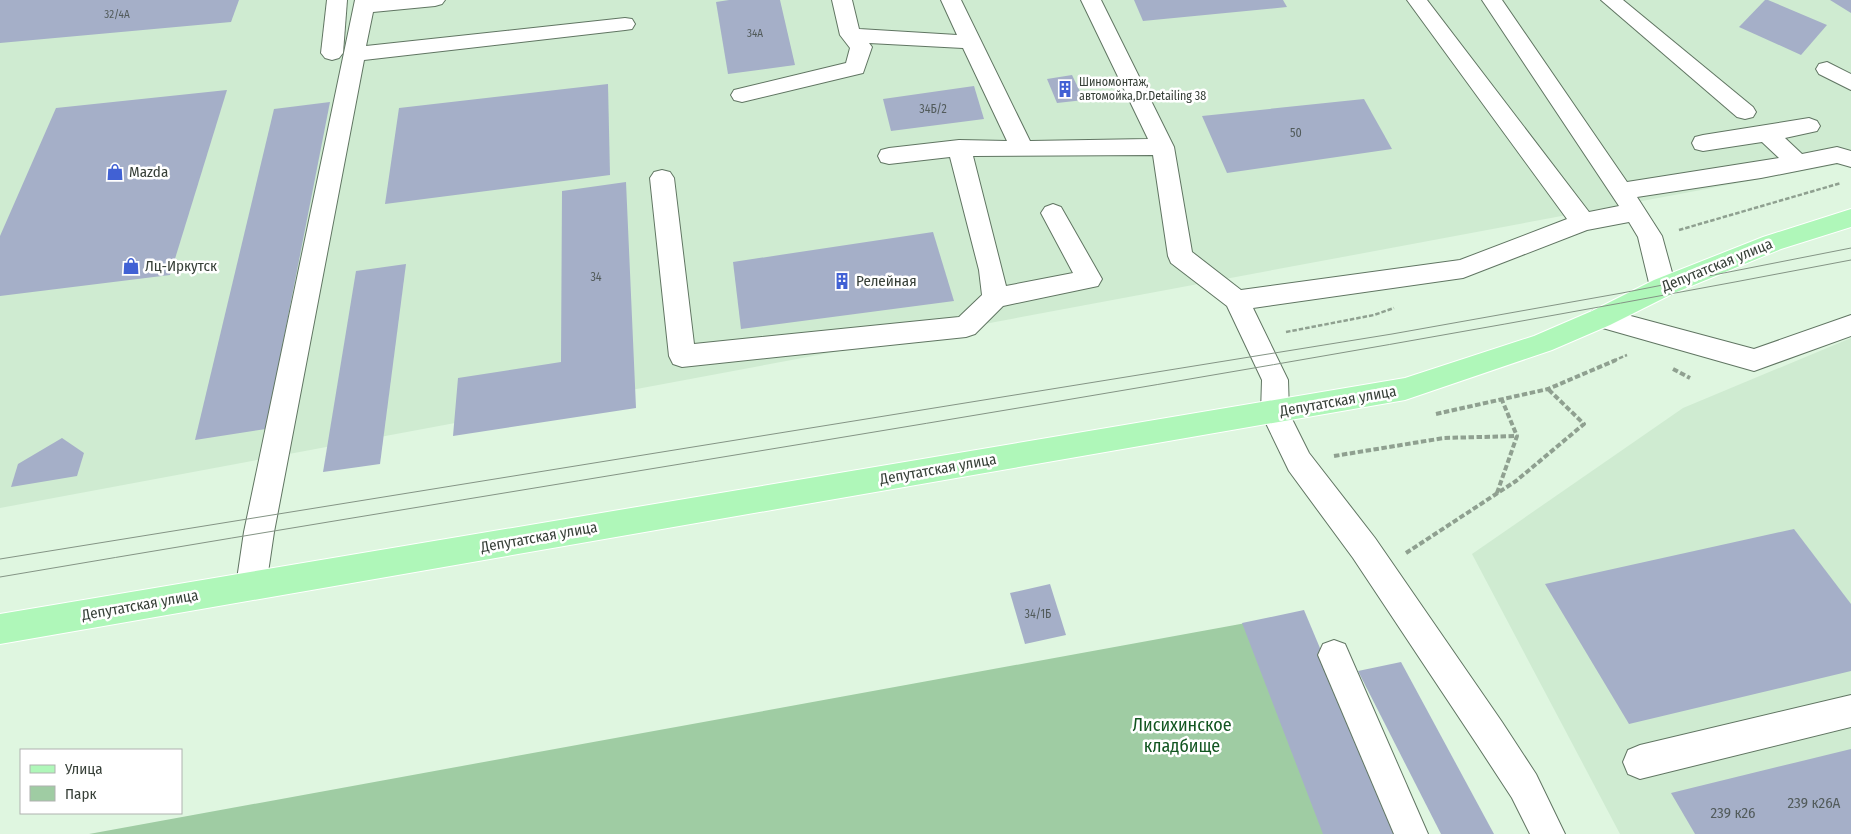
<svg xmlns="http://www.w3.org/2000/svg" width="1851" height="834" viewBox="0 0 1851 834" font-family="'Fira Sans Condensed',sans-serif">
<rect width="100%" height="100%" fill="#dff6e0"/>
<g fill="#cfebd1">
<path d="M0 0H1851V162L0 508Z"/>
<path d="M1851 338V834H1620L1472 554 1683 408Z"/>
</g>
<path fill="#9fcca3" d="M1246 623 1326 834H89Z"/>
<g fill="#a5afc8">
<path d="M0 0H239L231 22 0 43Z"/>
<path d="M729 0H780L795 65 728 74 716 2Z"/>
<path d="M1134 0H1283L1287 7 1143 21Z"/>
<path d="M1765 0H1768L1827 25 1801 55 1739 27Z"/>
<path d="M1830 0H1851V13Z"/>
<path d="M1072 75 1084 100 1057 103 1047 79Z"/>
<path d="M608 84 610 175 385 204 399 108Z"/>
<path d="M974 86 984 119 891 131 883 99Z"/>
<path d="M227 90 170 275 0 296V236L56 108Z"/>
<path d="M1364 99 1392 149 1227 173 1202 116Z"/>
<path d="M330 102 266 429 195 440 274 109Z"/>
<path d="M626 182 636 408 453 436 458 378 561 362 562 191Z"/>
<path d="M933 232 954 301 741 329 733 262Z"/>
<path d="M406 264 380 464 323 472 356 271Z"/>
<path d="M62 438 84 453 77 476 11 487 18 464Z"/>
<path d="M1794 529 1851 604V671L1629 724 1545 584Z"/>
<path d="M1050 584 1066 635 1025 644 1010 593Z"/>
<path d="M1304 610 1398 834H1323L1242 623Z"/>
<path d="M1401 662 1494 834H1441L1358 671Z"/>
<path d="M1851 749V834H1695L1671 793Z"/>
</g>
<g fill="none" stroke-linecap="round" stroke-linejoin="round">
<g stroke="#607562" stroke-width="2">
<g id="minor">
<path d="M327 0H347L343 53 339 58 332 60 325 58 321 53Z"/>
<path d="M355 0H445L442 4 435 6 373 12 366 46 625 18 632 19 635 24 632 29 625 30 364 60 274 532 266 586 262 596 251 600 240 596 236 586 244 532Z"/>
<path d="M832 0H852L859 29 957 35 941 0H961L1030 141 1148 139 1081 0H1101L1174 147 1192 252 1241 290 1460 260 1567 219 1407 0H1427L1589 212 1619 206 1482 0H1502L1627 182 1779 158 1762 142 1703 151 1695 149 1692 143 1695 137 1703 135 1809 118 1817 121 1820 126 1817 131 1785 138 1802 154 1837 147 1851 151V167L1837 163 1761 178 1637 197 1662 236 1676 287 1672 294 1663 297 1654 294 1650 287 1638 237 1629 222 1587 230 1463 278 1253 308 1288 380 1289 413 1309 453 1375 538 1502 722 1536 774 1565 834H1530L1512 798 1478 746 1353 558 1289 471 1261 413 1262 380 1227 306 1171 263 1168 256 1153 155 973 156 1006 286 1073 273 1041 213 1045 207 1053 204 1061 207 1098 272 1102 279 1098 286 1003 306 975 334 966 337 682 367 673 364 669 356 650 178 654 172 662 170 670 172 674 178 694 344 959 317 982 295 979 270 950 157 889 164 881 162 878 156 881 150 889 148 959 140 1007 141 963 48 869 43 872 47 863 73 742 102 734 100 731 95 734 90 846 63 850 48 840 35Z"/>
<path d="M1601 0H1623L1753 107 1756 112 1753 117 1745 119 1737 117Z"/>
<path d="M1827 62 1851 74V90L1819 74 1816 69 1819 64Z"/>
<path d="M1601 308 1754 349 1851 315V336L1754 371 1592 325 1588 318 1592 311Z"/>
<path d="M1334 640 1345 644 1428 834H1394L1318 655 1323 644Z"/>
<path d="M1851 695V727L1640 779 1628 774 1623 762 1628 750 1640 745Z"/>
</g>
</g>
<g stroke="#fff" stroke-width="2">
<path id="major" d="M1851 209V227L1781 249 1672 294 1610 325 1552 350 1405 400 0 644V614L1405 378 1534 336 1592 311 1654 280 1763 237Z"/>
</g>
<g stroke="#8fa090" stroke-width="2.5" stroke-dasharray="4.5 2" stroke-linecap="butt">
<path d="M1679 230 1841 183"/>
<path d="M1286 332 1374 315 1394 308"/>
<path d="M1613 361 1627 355"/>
</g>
<g stroke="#8fa090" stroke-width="4" stroke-dasharray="5.5 2.5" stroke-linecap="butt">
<path d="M1673 369 1690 378"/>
<path d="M1436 414 1548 389 1616 360"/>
<path d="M1334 456 1444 438 1517 436"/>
<path d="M1497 493 1517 436 1502 400"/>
<path d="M1406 553 1516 481 1584 424 1548 389"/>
</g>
<use href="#minor" fill="#fff" fill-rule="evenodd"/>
<use href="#major" fill="#aff7b9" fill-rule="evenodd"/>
<g stroke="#849485" stroke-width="1">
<path d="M0 559 1392 334 1622 293 1851 248"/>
<path d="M0 577C617 472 1236 378 1851 260"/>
</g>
</g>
<defs>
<g id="building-bare" transform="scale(1.35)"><path d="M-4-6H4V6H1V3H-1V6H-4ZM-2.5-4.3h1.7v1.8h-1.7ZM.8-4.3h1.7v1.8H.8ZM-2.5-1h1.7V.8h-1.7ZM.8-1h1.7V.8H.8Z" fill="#4161d4" stroke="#fff" stroke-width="2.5" paint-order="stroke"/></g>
<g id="shop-bare" transform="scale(1.35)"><path d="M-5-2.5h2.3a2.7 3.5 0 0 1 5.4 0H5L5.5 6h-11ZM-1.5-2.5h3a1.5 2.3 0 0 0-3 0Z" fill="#4161d4" stroke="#fff" stroke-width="2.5" paint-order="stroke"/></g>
</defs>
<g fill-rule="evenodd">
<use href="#building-bare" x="1065" y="89"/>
<use href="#shop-bare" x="115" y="172"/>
<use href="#shop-bare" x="131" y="266"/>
<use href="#building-bare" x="842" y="281"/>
</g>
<g text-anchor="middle" stroke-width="5" stroke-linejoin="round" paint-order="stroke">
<g font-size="11" fill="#525b5b">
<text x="117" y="18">32/4А</text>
<text x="755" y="37">34А</text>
</g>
<g font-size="12" fill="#363f37" stroke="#fff" text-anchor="start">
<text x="1079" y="86">Шиномонтаж,<tspan x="1079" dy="14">автомойка,Dr.Detailing 38</tspan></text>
</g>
<g font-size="12" fill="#525b5b">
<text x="933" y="113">34Б/2</text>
<text x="1296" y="137">50</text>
<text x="596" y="281">34</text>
<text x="1038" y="618">34/1Б</text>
</g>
<g font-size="15" fill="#363f37" stroke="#fff" text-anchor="start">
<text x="129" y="177">Mazda</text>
<text x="145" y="271">Лц-Иркутск</text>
<text x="856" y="286">Релейная</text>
</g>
<g font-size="15" fill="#363f37" stroke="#fff">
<text transform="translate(1717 265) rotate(-22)" y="5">Депутатская улица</text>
<text transform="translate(1338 401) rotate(-10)" y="5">Депутатская улица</text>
<text transform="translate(938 469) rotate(-10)" y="5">Депутатская улица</text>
<text transform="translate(539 537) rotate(-10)" y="5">Депутатская улица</text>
<text transform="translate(140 605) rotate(-10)" y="5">Депутатская улица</text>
</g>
<g font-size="15" fill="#525b5b">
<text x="1814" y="808">239 к26А</text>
<text x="1733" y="818">239 к26</text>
</g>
<g font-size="18" fill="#125621" stroke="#fff">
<text x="1182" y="731">Лисихинское<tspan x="1182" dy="21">кладбище</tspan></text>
</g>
</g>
<rect x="20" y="749" width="162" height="65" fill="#ffffff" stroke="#afb2af"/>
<rect x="30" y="765" width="25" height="8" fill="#aff7b9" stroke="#afb2af"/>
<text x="65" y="774" font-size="15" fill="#363f37">Улица</text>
<rect x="30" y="786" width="25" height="15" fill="#9fcca3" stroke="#afb2af"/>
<text x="65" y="799" font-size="15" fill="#363f37">Парк</text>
</svg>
